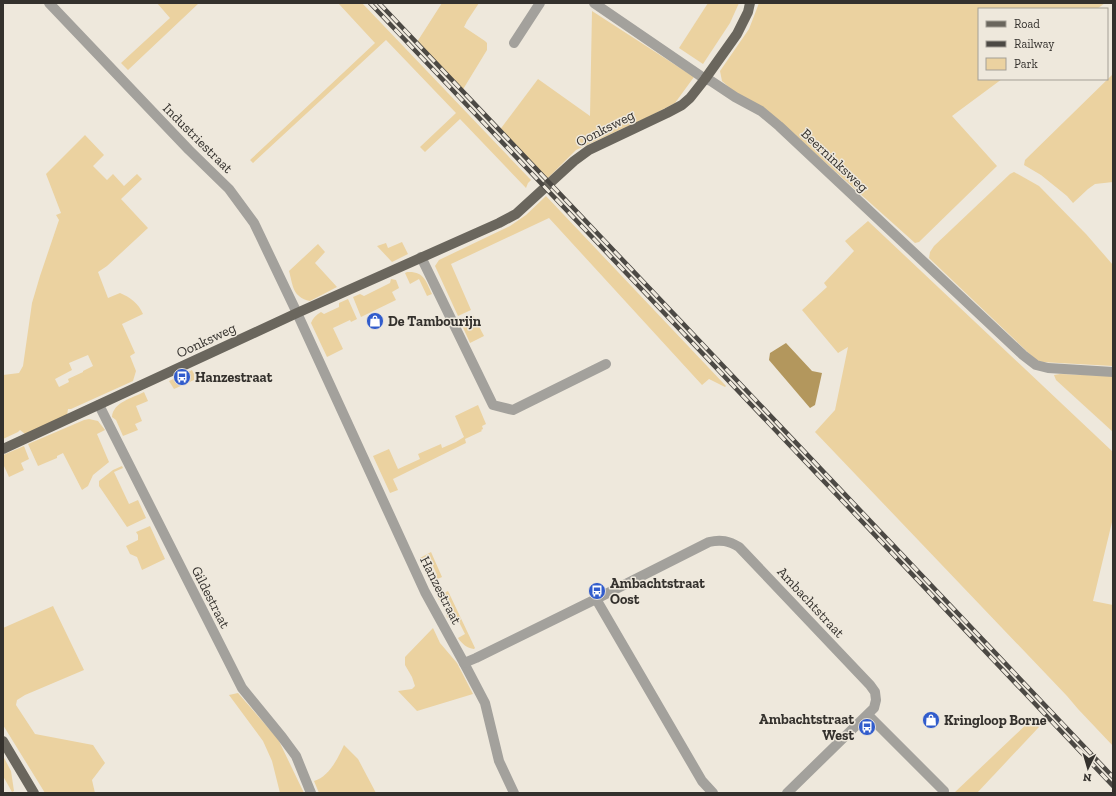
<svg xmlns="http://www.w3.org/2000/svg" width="1116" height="796" viewBox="0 0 1116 796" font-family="'Zilla Slab',serif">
<rect width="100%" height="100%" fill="#eee8dc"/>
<g fill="#ebd2a0" fill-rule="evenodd">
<path d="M157 3H199L128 70 121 63 170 18Z"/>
<path d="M338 3H362L531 180 528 183 526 188 460 119 425 152 420 147 456 113 386 40 253 163 250 160 375 43Z"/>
<path d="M442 3H479L467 21 464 27 485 41 487 43V50L462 91 417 42Z"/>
<path d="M708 3H739L730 23 703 64 679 48Z"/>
<path d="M759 3H1105L1097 9H979V79H1002L952 116 997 166 919 242 915 243 780 122 731 89 722 81 720 71 749 29Z"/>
<path d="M592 11 694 77 675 103 650 116 576 150 545 181 499 131 538 79 590 116Z"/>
<path d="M1113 74V182L1095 184 1088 189 1073 203 1067 196 1041 175 1024 165 1025 160Z"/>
<path d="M85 135 104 155 93 166 107 180 113 174 124 186 137 174 142 179 121 199 148 228 107 266 98 272 108 298 120 293C130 297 139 304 143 314L122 324 135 353 130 356 136 371 133 381 71 409H68L67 415 25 434 20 430 18 432 3 439V375L19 373 23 366 32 303 40 276 59 220 56 215 61 213 46 174ZM88 355 93 366 83 371V372L68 379 69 382 59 387 55 379 72 370 69 363Z"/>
<path d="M1014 172 1039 186 1086 234 1113 265V366L1042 362 1036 360 929 258 930 252 934 246 1010 174Z"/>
<path d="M546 196 726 386 725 387 709 379 702 385 549 218 451 264 471 310 458 316 435 266 439 260 510 226 526 215Z"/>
<path d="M868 221 1113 452V518L1093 601 1113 605V746L1078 709 1067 696 815 432 835 410 848 347 838 353 802 310 827 287 824 283 854 251 845 241Z"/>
<path d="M402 242 408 254 392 262 377 246 386 243 388 248Z"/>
<path d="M318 244 325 252 315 263 337 287 310 301C292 297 293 285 289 271Z"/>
<path d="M407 272C424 271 426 281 432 294L427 296 419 279 410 284 405 273Z"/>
<path d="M391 279 396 280 399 288 392 292 396 300 361 317 353 297 360 294 364 296 390 283Z"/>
<path d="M348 299 357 319 351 322 350 320 333 328 343 349 327 357 311 323C313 318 316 315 321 312L324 314 339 307V303Z"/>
<path d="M473 315 484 336 470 343 460 321Z"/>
<path d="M192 370 194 374V380L174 389 169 381Z"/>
<path d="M1060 374 1113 376V432L1056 380 1054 375Z"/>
<path d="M144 392 148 401 136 406 142 421 135 424 138 430 123 436 116 420 112 417C113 402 133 398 144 392Z"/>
<path d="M478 405 486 424 482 426 483 429 481 430 482 431 465 439 466 443 393 479 398 490 390 493 373 456 389 449 398 469 420 459 418 454 441 444 442 448 456 442 464 437 455 416Z"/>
<path d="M89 419 98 421 105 430 97 434 109 462 93 475 88 486 82 490 63 453 57 456V458L38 466 28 444 84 420Z"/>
<path d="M24 446 29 459 21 463 24 470 9 477 4 466 3 467V455Z"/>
<path d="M122 466 123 468 114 472 129 504 138 500 146 518 127 527 99 486V481L113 470Z"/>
<path d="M150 526 165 559 142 570 137 557 130 554 126 546 138 540V535L136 532Z"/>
<path d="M431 552 442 577 431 582 430 579 437 575 429 557 421 561 420 558Z"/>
<path d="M448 591 475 648 474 649C467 648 462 644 458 638L465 634 455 614 447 618 446 613 453 610 447 597 439 600 437 596Z"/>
<path d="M53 606 84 670 25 695 17 700 16 705 35 734 93 745 105 763 92 780 95 793H45L3 725V628Z"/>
<path d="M433 628 440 643 457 663 473 694 417 711 398 691 412 689 415 686 412 677 405 665V657Z"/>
<path d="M238 693 278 739 304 793H280L272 761 263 741 229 695Z"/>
<path d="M1032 719 1039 727 977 793H954Z"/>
<path d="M344 745 358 759 376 793H319L314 781C329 777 338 758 344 745Z"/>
<path d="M3 756 11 771 14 791 12 792 3 776Z"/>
</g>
<path fill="#b3975d" d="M786 343 812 371 822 373 815 405 810 408 769 360 770 353Z"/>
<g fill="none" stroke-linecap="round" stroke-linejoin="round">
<g stroke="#a3a19c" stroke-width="10">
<path d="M49 3 189 150 229 189 254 223 297 313 425 592 464 663 485 703 499 761 514 793"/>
<path d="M594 3 705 79 711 81 735 97 761 111 779 126 1023 355 1036 365 1048 368 1113 372"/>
<path d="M514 43 540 3"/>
<path d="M421 257 493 405 513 410 606 364"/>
<path d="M99 405 107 421 242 688 282 737 296 756 311 793"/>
<path d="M464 663 476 658 596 599"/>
<path d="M868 715 944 791"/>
<path d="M713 793 702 781 596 599 709 542C721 539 729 541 739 547L870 685 875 692 876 700 874 708 787 793"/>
</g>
<g stroke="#6a665d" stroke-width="10">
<path d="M3 449 297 313 499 223 516 214 574 161 589 150 667 113 682 105 690 98 705 79 737 34 748 12 750 3"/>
<path d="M3 741 34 793"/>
</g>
<g stroke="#4c4944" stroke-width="4.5">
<g id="rail">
<path d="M370 3 1113 786"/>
<path d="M379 3 1113 777"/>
</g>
</g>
<use href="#rail" stroke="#eee8dc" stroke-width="3" stroke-dasharray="9" stroke-linecap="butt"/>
</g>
<defs>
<g id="shop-disc" transform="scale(0.9)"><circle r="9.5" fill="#315ccc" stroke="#eee8dc"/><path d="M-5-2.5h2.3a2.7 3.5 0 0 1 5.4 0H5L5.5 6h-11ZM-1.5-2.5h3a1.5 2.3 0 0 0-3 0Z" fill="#fff"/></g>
<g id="bus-disc" transform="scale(0.9)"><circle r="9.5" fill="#315ccc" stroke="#eee8dc"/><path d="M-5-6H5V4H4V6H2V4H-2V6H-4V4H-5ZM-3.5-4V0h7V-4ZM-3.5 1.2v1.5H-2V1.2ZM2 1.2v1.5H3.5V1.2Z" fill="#fff"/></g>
</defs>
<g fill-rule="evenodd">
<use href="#shop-disc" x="375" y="321"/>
<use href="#bus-disc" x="182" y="377"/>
<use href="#bus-disc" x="597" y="591"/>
<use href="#shop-disc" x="931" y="720"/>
<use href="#bus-disc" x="867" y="727"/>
</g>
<g text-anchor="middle" stroke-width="3" stroke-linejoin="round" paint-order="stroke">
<g font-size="14" fill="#34312d" stroke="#eee8dc">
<text transform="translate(605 128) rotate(-27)" y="5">Oonksweg</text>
<text transform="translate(198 138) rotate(45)" y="5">Industriestraat</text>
<text transform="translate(835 160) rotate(43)" y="5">Beerninksweg</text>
<text transform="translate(206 340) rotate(-25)" y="5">Oonksweg</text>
<text transform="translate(441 590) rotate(63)" y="5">Hanzestraat</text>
<text transform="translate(211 597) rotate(63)" y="5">Gildestraat</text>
<text transform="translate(811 602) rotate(47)" y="5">Ambachtstraat</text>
</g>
<g font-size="14" font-weight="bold" fill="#34312d" stroke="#eee8dc" text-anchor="start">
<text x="388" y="326">De Tambourijn</text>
<text x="195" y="382">Hanzestraat</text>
<text x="610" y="588">Ambachtstraat<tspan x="610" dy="16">Oost</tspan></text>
<text x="854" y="724" text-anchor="end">Ambachtstraat<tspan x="854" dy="16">West</tspan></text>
<text x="944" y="725">Kringloop Borne</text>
</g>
</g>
<rect width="1116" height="796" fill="none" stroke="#34312d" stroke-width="8"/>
<rect x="978" y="8" width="130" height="72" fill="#eee8dc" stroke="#a49f96"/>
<rect x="986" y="21" width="20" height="6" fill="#6a665d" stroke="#a49f96"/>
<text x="1014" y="28" font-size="12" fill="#34312d">Road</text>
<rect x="986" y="41" width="20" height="6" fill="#4c4944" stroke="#a49f96"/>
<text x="1014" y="48" font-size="12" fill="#34312d">Railway</text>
<rect x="986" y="58" width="20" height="12" fill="#ebd2a0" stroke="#a49f96"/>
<text x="1014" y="68" font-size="12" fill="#34312d">Park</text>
<g transform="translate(1088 768) rotate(185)" stroke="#eee8dc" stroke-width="3" paint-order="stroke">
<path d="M0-3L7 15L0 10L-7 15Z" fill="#34312d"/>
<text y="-6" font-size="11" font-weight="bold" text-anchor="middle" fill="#34312d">N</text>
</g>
</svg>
